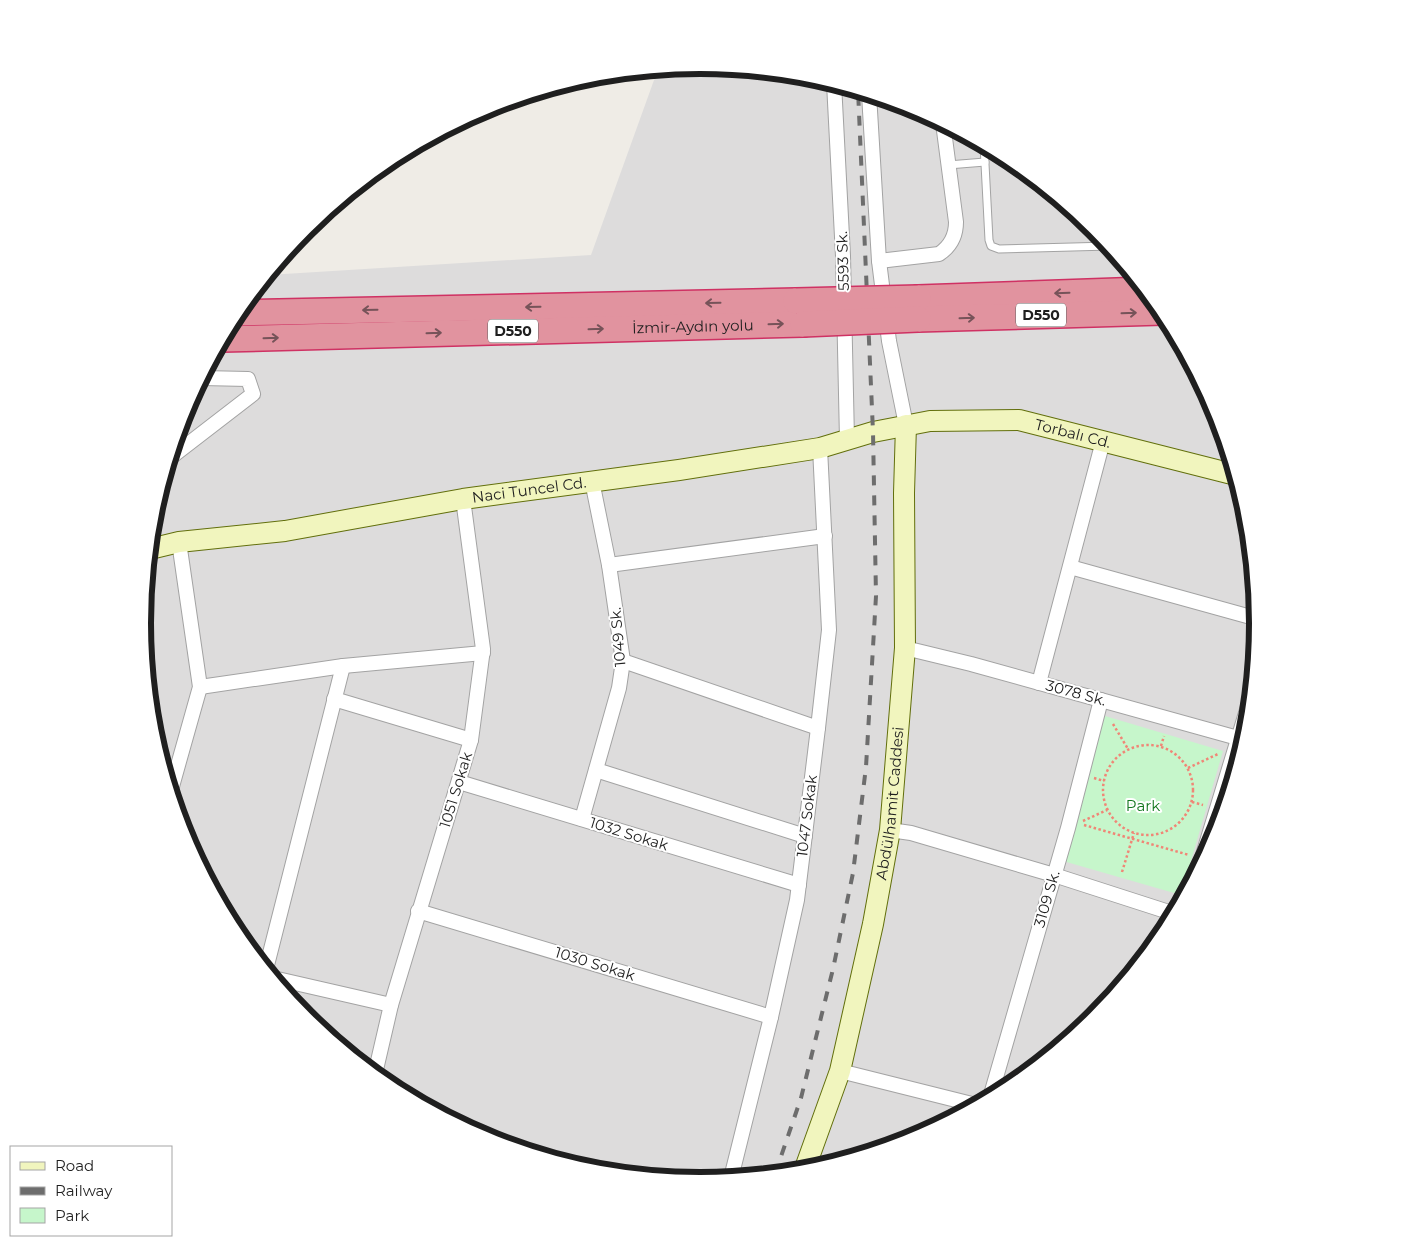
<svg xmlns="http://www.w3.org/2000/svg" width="1401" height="1246" viewBox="0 0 1401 1246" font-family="Montserrat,sans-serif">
<rect width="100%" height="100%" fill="#efece6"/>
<path fill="#dddcdc" d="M701 65 810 76 914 108 1011 159 1095 229 1165 313 1216 410 1248 514 1258 623 1248 732 1216 837 1164 933 1095 1018 1010 1087 914 1139 809 1170 700 1181 591 1170 487 1138 390 1087 306 1017 236 933 185 836 153 732 143 623 153 514 185 409 237 313 268 275 591 255 658 69Z"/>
<path fill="#c6f6cb" d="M1105 716 1223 751 1181 895 1063 861Z"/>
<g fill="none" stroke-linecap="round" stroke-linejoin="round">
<g stroke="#a3a3a3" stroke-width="9">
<g id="lane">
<path d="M984 145 989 240 991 246 999 249 1110 246"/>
<path d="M948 165 985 162"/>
</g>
</g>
<g stroke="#a3a3a3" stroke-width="16">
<g id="street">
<path d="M834 83 843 256 847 440"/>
<path d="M869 94 879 261 889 341 906 425"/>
<path d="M879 261 939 254C951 246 956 236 956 222L943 123"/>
<path d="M170 458 253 394 248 379 202 378"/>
<path d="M609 565 825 536"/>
<path d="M1070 567 1258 619"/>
<path d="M905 648 971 664 1245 740"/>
<path d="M623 661 818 728"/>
<path d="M1039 683 1103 441"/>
<path d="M200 687 343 666 483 653"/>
<path d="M334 699 471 740"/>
<path d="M596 770 805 836"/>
<path d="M459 782 799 885"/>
<path d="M171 790 200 687 179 542"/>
<path d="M582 819 619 688 623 661 609 565 592 481"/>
<path d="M890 830 911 833 1054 875 1175 914"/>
<path d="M1199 868 1252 693"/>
<path d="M418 911 771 1017"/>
<path d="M266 969 343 666"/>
<path d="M273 978 391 1005"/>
<path d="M840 1071 976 1105"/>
<path d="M375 1074 391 1005 471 740 483 649 463 499"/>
<path d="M990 1098 1068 828 1101 700"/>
<path d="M731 1178 771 1017 797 900 818 728 829 630 820 448"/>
</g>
</g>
<g stroke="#626f0c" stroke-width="22">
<g id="secondary">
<path id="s1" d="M150 549 179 542 285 531 463 499 679 470 820 448 873 432 930 421 1019 420 1236 475"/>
<path id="s2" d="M804 1171 840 1071 873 924 890 830 905 648 904 493 906 425"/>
</g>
</g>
<g stroke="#cf3163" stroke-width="28">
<g id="highway">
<path d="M918 298 1145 290"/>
<path d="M236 313 796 301"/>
<path d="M918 319 1163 312"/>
<path id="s3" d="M223 339 803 324"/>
</g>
</g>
<g stroke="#f08676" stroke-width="2.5" stroke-dasharray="2.5 2.5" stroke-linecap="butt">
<path d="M1113 724 1128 749"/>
<circle cx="1148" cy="790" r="45"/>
<path d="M1161 746 1164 736"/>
<path d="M1188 768 1218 754"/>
<path d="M1094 778 1104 781"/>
<path d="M1192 802 1203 805"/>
<path d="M1083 821 1107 810"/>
<path d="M1084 825 1189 855"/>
<path d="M1122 872 1134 833"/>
</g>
<use href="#lane" stroke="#fff" stroke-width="7"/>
<use href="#street" stroke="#fff" stroke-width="14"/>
<use href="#secondary" stroke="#f1f5be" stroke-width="20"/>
<use href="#highway" stroke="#e1939f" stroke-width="25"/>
<path stroke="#6d6d6d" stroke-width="4" stroke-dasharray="10 10" stroke-linecap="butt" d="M775 1174 801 1098 833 969 853 873 866 767 876 596 873 432 858 90"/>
<g stroke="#cf3163" stroke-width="28" stroke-linecap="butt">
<g id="highway-bridge">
<path d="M796 301 918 298"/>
<path d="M803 324 918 319"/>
</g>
</g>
<use href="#highway-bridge" stroke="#e1939f" stroke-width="25"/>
</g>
<defs><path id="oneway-shaft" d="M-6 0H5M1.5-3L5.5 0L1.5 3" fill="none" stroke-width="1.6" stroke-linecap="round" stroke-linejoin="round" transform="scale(1.25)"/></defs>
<g stroke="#765359">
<use href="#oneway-shaft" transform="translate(1062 293) rotate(178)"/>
<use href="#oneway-shaft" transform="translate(713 303) rotate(179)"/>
<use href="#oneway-shaft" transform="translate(533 307) rotate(179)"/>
<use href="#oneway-shaft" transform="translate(370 310) rotate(179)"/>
<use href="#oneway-shaft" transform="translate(1129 313) rotate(-2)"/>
<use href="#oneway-shaft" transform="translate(967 318) rotate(-2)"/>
<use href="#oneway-shaft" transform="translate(776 324) rotate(-2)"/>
<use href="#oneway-shaft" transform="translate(596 329) rotate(-2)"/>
<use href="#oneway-shaft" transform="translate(434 333) rotate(-2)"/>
<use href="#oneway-shaft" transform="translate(271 338) rotate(-2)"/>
</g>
<g text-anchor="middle" stroke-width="4" stroke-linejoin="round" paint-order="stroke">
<g fill="#fff" stroke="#626262" stroke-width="1">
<rect x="1016" y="303.5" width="50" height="23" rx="4"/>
<rect x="488" y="319.5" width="50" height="23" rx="4"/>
</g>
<g font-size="14" font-weight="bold" fill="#1f1f1f">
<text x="1041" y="320">D550</text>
<text x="513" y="336">D550</text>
</g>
<g font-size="15" fill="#1f1f1f" stroke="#fff">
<text transform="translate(843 261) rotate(-92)" y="5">5593 Sk.</text>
<text dy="5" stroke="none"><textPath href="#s3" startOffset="470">İzmir-Aydın yolu</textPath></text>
<text dy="5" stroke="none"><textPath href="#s1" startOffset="936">Torbalı Cd.</textPath></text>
<text dy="5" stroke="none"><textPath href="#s1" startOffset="384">Naci Tuncel Cd.</textPath></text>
<text transform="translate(618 637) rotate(-95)" y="5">1049 Sk.</text>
<text transform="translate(1076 693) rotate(15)" y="5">3078 Sk.</text>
<text transform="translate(456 790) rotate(-73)" y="5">1051 Sokak</text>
<text dy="5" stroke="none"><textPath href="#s2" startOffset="379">Abdülhamit Caddesi</textPath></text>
<text transform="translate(807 816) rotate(-83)" y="5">1047 Sokak</text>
<text transform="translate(629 834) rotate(17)" y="5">1032 Sokak</text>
<text transform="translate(1047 899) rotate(-74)" y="5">3109 Sk.</text>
<text transform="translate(595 964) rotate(17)" y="5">1030 Sokak</text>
</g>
<g font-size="15" fill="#13771e" stroke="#fff">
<text x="1143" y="811">Park</text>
</g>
</g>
<path d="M0 0H1401V1246H0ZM151 623a549 549 0 1 1 1098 0a549 549 0 1 1-1098 0Z" fill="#fff" fill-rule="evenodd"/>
<path fill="none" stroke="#1f1f1f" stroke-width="6" d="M151 623a549 549 0 1 1 1098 0a549 549 0 1 1-1098 0Z"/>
<rect x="10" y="1146" width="162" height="90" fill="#ffffff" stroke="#a5a5a5"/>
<rect x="20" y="1162" width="25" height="8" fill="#f1f5be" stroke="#a5a5a5"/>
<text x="55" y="1171" font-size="15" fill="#1f1f1f">Road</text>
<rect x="20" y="1187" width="25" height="8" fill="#6d6d6d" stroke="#a5a5a5"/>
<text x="55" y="1196" font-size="15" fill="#1f1f1f">Railway</text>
<rect x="20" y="1208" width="25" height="15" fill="#c6f6cb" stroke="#a5a5a5"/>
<text x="55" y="1221" font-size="15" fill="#1f1f1f">Park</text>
</svg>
